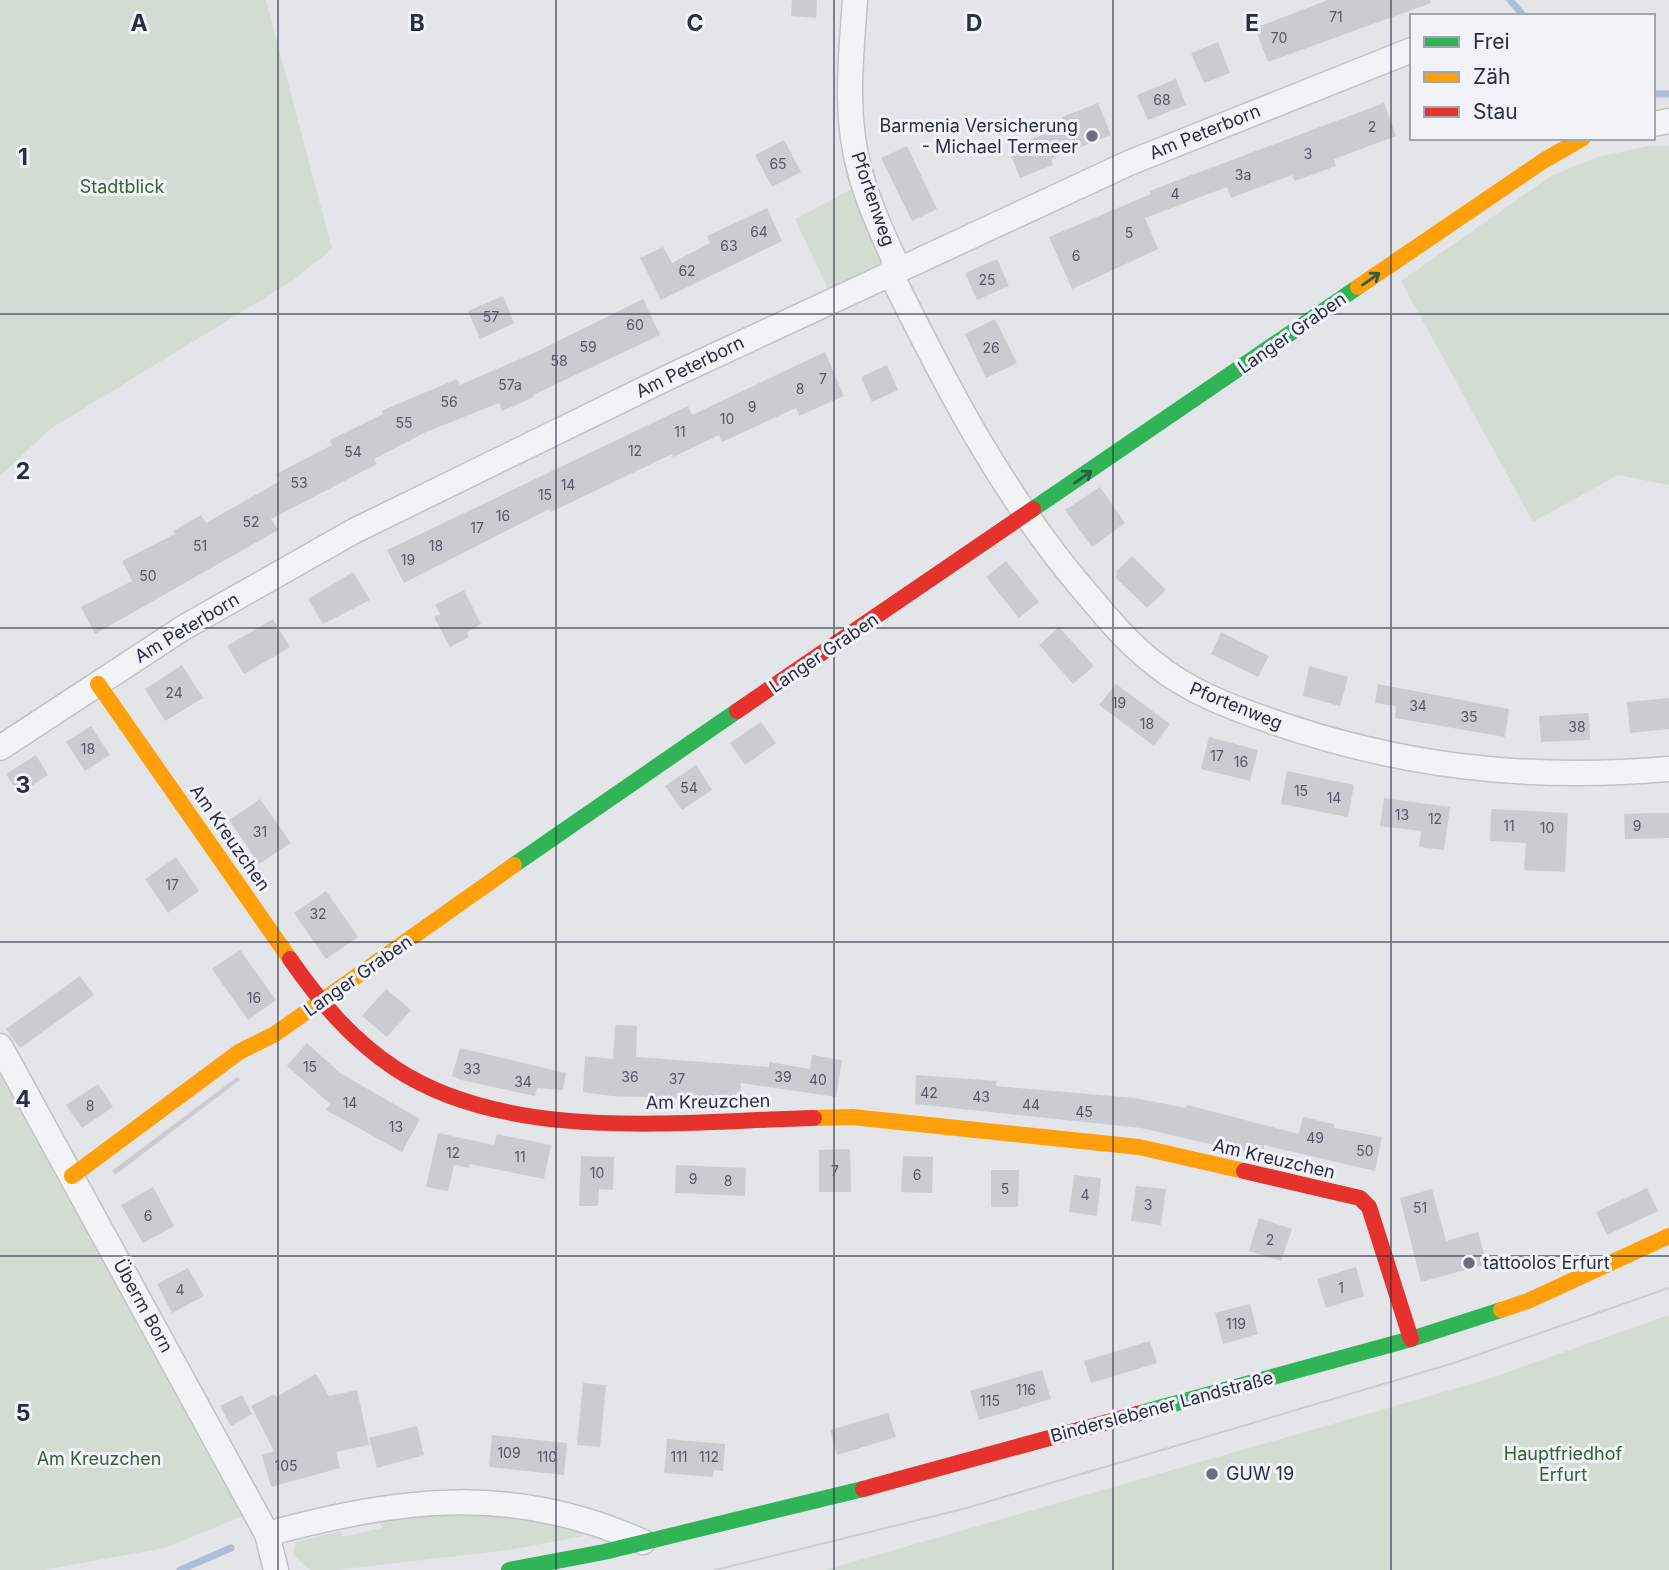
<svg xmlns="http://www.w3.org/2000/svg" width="1669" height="1570" viewBox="0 0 1669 1570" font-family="Inter,sans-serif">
<rect width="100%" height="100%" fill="#e3e5e8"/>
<g fill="#d2dcd3">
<path d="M0 0H266L332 249 292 281 50 429 0 476Z"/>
<path d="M1648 146H1669V485L1618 475 1533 522 1401 281 1551 176 1598 157Z"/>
<path d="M852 189 881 263 828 289 795 219Z"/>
<path d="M0 1075 242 1516 165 1548 43 1570H0Z"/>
<path d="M1669 1315V1570H825L1485 1380Z"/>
<path d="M442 1514 498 1515 578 1527 584 1536 508 1550 336 1570H310L293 1555 296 1542 341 1531 342 1537 382 1528 380 1521Z"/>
</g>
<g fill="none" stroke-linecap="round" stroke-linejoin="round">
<g stroke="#b0bed5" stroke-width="7">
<path d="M1510 0 1524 16"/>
<path d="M1653 94H1669"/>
<path d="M180 1570 231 1548"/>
</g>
</g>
<g fill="#caccd1">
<path d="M792 0H817L816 18 791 16Z"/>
<path d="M1328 0H1430L1431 3 1268 62 1255 28Z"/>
<path d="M1218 42 1230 73 1204 83 1191 53Z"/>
<path d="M1176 79 1186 105 1148 120 1137 95Z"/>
<path d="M1098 103 1111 135 1051 159 1053 165 1020 178 1008 148 1065 126 1062 117Z"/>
<path d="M1384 103 1396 136 1334 159 1336 166 1295 181 1292 175 1231 198 1227 187 1145 218 1158 249 1072 289 1049 237 1151 194 1149 191Z"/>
<path d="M784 140 801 172 772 187 755 155Z"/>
<path d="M907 146 937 209 912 221 881 158Z"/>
<path d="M767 208 782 241 661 300 640 258 663 247 672 263 710 243 707 236Z"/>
<path d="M997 259 1009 286 977 300 965 273Z"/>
<path d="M503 296 514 323 480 339 468 311Z"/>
<path d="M643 299 660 335 533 395 534 397 502 411 499 403 426 432 374 459 377 464 271 519 278 530 95 634 81 607 132 581 122 561 175 534 173 531 201 515 206 523 280 481 276 474 332 445 330 440 383 414 381 411 457 379 460 385 536 352Z"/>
<path d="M995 319 1017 363 986 378 965 334Z"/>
<path d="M825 352 844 396 799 416 796 408 722 442 719 435 673 457 672 454 551 512 549 509 404 583 387 550 688 406 692 415Z"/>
<path d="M887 365 898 390 872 402 861 377Z"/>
<path d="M1100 487 1125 523 1092 547 1065 510Z"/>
<path d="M1132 556 1166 590 1147 608 1115 577 1118 574 1116 572Z"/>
<path d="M1006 561 1039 602 1019 618 986 577Z"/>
<path d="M353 572 370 600 323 624 308 599Z"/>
<path d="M464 590 481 624 467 632 469 637 450 647 434 617 440 614 435 605Z"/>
<path d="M273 619 290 647 244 674 227 646Z"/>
<path d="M1059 627 1094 666 1073 684 1039 645Z"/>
<path d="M1221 632 1269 656 1258 677 1211 654Z"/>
<path d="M182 665 203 698 165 721 145 689Z"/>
<path d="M1309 666 1348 677 1340 706 1303 696Z"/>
<path d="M1116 684 1170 724 1154 746 1099 705Z"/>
<path d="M1378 684 1509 709 1505 737 1395 718 1396 706 1375 703Z"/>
<path d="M1669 698V729L1630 733 1627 702Z"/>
<path d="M1589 713 1590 740 1541 742 1539 716Z"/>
<path d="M761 722 776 743 745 765 730 743Z"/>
<path d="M91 726 110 755 85 771 66 742Z"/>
<path d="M1209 737 1258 750 1250 781 1201 769Z"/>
<path d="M36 755 48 775 19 794 6 774Z"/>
<path d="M696 765 712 790 682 810 665 786Z"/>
<path d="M1287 771 1354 785 1348 817 1281 804Z"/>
<path d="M1384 798 1450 807 1444 850 1419 847 1421 831 1380 826Z"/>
<path d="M260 799 291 843 259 864 229 820Z"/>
<path d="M1491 809 1568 813 1565 872 1524 870 1526 843 1490 841Z"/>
<path d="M1649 813H1669V838L1625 839 1624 814Z"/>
<path d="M176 857 199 891 168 913 145 879Z"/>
<path d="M326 891 358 937 326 959 294 913Z"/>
<path d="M240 950 276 1000 248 1020 212 969Z"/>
<path d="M80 976 94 995 20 1048 6 1029Z"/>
<path d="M386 989 411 1010 387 1037 362 1016Z"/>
<path d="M615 1025 637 1026 636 1057 769 1067V1062L810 1069 812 1055 842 1060 836 1097 741 1083 740 1100 612 1096 583 1092 585 1056 613 1059Z"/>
<path d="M307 1043 340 1073 420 1119 402 1152 326 1110 330 1104 287 1066Z"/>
<path d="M460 1048 566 1073 563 1090 537 1088 535 1096 461 1080 452 1076Z"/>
<path d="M916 1075 997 1081 996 1086 1134 1098 1186 1108 1187 1105 1299 1134 1303 1117 1334 1124V1128L1382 1137 1375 1171 1264 1145 1262 1156 1141 1128 915 1104Z"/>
<path d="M237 1077 240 1080 115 1175 112 1171Z"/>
<path d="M98 1084 113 1107 82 1128 66 1105Z"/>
<path d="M438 1133 494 1145 497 1134 551 1145 544 1179 470 1164 469 1168 454 1165 448 1191 426 1187Z"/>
<path d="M850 1149 851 1192H819V1150Z"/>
<path d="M581 1156 614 1157 613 1190 599 1189 598 1206H579Z"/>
<path d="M903 1156 933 1157 932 1193 901 1192Z"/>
<path d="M676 1165 746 1168 745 1196 675 1193Z"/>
<path d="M991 1170H1019L1018 1207H991Z"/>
<path d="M1074 1175 1101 1178 1097 1216 1069 1212Z"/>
<path d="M1136 1186 1166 1189 1161 1225 1131 1221Z"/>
<path d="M153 1187 174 1226 143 1243 121 1205Z"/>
<path d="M1647 1188 1658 1211 1607 1235 1596 1212Z"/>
<path d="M1432 1189 1446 1241 1478 1232 1487 1264 1421 1282 1400 1198Z"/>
<path d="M1259 1218 1292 1229 1281 1261 1249 1251Z"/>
<path d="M1356 1267 1364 1296 1326 1308 1317 1279Z"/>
<path d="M188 1268 204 1296 172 1313 157 1284Z"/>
<path d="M1250 1304 1258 1334 1223 1344 1215 1313Z"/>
<path d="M1150 1341 1157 1363 1091 1383 1084 1361Z"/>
<path d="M1042 1370 1051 1399 979 1420 970 1391Z"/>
<path d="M316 1374 329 1396 357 1390 369 1445 336 1452 340 1468 271 1487 262 1455 274 1451 251 1406 274 1394 276 1397Z"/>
<path d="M583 1383 606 1385 600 1447 577 1445Z"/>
<path d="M242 1395 252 1414 231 1426 220 1406Z"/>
<path d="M888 1413 896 1437 837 1455 830 1430Z"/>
<path d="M417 1426 424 1455 377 1468 369 1438Z"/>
<path d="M492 1435 567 1443 564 1475 489 1467Z"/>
<path d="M667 1439 725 1444 723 1471 714 1470 713 1477 664 1473Z"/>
</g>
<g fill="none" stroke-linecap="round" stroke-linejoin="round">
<g stroke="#c0c2c6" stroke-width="27">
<g id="street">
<path d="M855 0C851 57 844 116 860 172 869 205 884 237 898 268"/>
<path d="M1653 124 1669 121"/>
<path d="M890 272C945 384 1001 492 1082 588 1104 614 1127 643 1155 664 1188 691 1228 706 1268 720 1401 767 1529 781 1669 769"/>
<path d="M0 748 183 628 354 531 673 375 1129 163 1412 50"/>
<path d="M0 1046 267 1534 276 1570"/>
<path d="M267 1534C400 1498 513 1483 643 1542"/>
</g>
</g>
<use href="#street" stroke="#f2f3f5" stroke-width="24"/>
<g stroke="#30b455" stroke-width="16">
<path d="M1033 509 1358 287"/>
<path d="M514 865 737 711"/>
<path d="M1137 1414 1411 1339 1501 1310"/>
<path d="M509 1570 604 1552 863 1489"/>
</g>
<g stroke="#ff9f0a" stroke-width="16">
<path d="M1358 287 1543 161 1583 138"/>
<path d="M98 684 290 959"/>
<path d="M814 1118 852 1117 1139 1147 1244 1171"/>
<path d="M72 1176 239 1052 275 1034 514 865"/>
<path d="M1501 1310 1528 1301 1669 1236"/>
</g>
<g stroke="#e5322d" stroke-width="16">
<path d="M737 711 1033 509"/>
<path d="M290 959C320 1002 352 1040 396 1069 511 1144 683 1121 814 1118"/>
<path d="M1244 1171 1360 1198 1369 1207 1411 1339"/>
<path d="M863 1489 1137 1414"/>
</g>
<path stroke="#cbcdd0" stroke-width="2" d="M715 1570 967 1508 1454 1363 1669 1288"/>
</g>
<defs><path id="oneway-shaft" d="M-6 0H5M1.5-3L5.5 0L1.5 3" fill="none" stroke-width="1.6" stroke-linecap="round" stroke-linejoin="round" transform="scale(1.75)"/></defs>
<g stroke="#2b5e49">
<use href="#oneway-shaft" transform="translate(1371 279) rotate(-35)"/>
<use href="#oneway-shaft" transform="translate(1083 477) rotate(-35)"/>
</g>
<path fill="none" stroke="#282f43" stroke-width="2" stroke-opacity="0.55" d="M278 0V1570M556 0V1570M834 0V1570M1113 0V1570M1391 0V1570M0 314H1669M0 628H1669M0 942H1669M0 1256H1669"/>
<g fill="#696f7d" stroke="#f1f3f8" stroke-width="2.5">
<circle cx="1092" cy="136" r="7"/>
<circle cx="1469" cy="1263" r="7"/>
<circle cx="1212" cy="1474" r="7"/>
</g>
<g text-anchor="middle" stroke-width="6" stroke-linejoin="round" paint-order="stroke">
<g font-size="14" fill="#525868">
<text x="1336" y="22">71</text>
<text x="1279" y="43">70</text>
<text x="1162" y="105">68</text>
<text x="1372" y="132">2</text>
<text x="1308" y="159">3</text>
<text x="778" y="169">65</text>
<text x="1243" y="180">3a</text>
<text x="1175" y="199">4</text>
<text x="759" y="237">64</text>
<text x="1129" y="238">5</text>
<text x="729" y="251">63</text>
<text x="1076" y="261">6</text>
<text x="687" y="276">62</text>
<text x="987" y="285">25</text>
<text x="491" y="322">57</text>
<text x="635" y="330">60</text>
<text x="588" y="352">59</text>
<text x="991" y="353">26</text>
<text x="559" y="366">58</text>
<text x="823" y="384">7</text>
<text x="510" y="390">57a</text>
<text x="800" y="394">8</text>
<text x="449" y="407">56</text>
<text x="752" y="412">9</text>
<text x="727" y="424">10</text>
<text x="404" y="428">55</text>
<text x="680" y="437">11</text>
<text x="635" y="456">12</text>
<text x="353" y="457">54</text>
<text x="299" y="488">53</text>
<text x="568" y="490">14</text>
<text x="545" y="500">15</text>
<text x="503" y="521">16</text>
<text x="251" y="527">52</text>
<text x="477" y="533">17</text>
<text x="200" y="551">51</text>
<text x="436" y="551">18</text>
<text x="408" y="565">19</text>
<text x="148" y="581">50</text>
<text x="174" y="698">24</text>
<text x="1119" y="708">19</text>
<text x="1418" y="711">34</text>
<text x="1469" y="722">35</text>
<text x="1147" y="729">18</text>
<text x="1577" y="732">38</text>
<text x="88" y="754">18</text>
<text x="1217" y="761">17</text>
<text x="1241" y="767">16</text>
<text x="689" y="793">54</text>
<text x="1301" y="796">15</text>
<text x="1334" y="803">14</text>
<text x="1402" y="820">13</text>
<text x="1435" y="824">12</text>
<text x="1509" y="831">11</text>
<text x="1637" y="831">9</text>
<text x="1547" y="833">10</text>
<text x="260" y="837">31</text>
<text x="172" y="890">17</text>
<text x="318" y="919">32</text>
<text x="254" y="1003">16</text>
<text x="310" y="1072">15</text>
<text x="472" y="1074">33</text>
<text x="630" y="1082">36</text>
<text x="783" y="1082">39</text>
<text x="677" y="1084">37</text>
<text x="818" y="1085">40</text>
<text x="523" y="1087">34</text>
<text x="929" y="1098">42</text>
<text x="981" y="1102">43</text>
<text x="350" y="1108">14</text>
<text x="1031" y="1110">44</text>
<text x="90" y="1111">8</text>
<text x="1084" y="1117">45</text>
<text x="396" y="1132">13</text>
<text x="1315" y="1143">49</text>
<text x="1365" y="1156">50</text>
<text x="453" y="1158">12</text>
<text x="520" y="1162">11</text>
<text x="835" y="1176">7</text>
<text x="597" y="1178">10</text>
<text x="917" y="1180">6</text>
<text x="693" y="1184">9</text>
<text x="728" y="1186">8</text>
<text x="1005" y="1194">5</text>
<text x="1085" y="1200">4</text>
<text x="1148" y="1210">3</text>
<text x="1420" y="1213">51</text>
<text x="148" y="1221">6</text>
<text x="1270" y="1245">2</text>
<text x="1341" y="1293">1</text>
<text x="180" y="1295">4</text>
<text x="1236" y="1329">119</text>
<text x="1026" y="1395">116</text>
<text x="990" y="1406">115</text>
<text x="509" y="1458">109</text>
<text x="547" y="1462">110</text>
<text x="679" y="1462">111</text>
<text x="709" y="1462">112</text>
<text x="286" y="1471">105</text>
</g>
<g font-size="18" fill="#282f43" stroke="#f1f3f8" text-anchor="start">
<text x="1078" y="132" text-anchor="end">Barmenia Versicherung<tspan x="1078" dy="21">- Michael Termeer</tspan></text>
<text x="1483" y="1269">tattoolos Erfurt</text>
<text x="1226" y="1480">GUW 19</text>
</g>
<g font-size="18" fill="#282f43" stroke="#f1f3f8">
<text transform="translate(1205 132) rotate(-22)" y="6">Am Peterborn</text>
<text transform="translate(873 199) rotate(71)" y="6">Pfortenweg</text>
<text transform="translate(1292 333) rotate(-35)" y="6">Langer Graben</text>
<text transform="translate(690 367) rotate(-26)" y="6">Am Peterborn</text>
<text transform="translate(187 628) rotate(-31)" y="6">Am Peterborn</text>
<text transform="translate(824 653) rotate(-34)" y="6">Langer Graben</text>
<text transform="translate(1236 706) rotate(22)" y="6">Pfortenweg</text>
<text transform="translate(230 838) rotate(55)" y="6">Am Kreuzchen</text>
<text transform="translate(358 976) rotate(-35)" y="6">Langer Graben</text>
<text transform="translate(708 1102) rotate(-1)" y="6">Am Kreuzchen</text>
<text transform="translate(1274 1159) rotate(13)" y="6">Am Kreuzchen</text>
<text transform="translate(143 1306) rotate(61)" y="6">Überm Born</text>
<text transform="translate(1162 1407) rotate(-15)" y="6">Binderslebener Landstraße</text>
</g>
<g font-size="18" fill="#396034" stroke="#f1f3f8">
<text x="122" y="193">Stadtblick</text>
<text x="1563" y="1460">Hauptfriedhof<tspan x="1563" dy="21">Erfurt</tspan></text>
<text x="99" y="1465">Am Kreuzchen</text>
</g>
</g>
<g font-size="23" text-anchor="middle" font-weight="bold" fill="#282f43" stroke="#f1f3f8" stroke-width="6" stroke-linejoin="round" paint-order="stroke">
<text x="139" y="31">A</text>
<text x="417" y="31">B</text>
<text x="695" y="31">C</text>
<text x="974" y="31">D</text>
<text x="1252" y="31">E</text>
<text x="23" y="165">1</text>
<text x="23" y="479">2</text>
<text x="23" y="793">3</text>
<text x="23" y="1107">4</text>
<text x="23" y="1421">5</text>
</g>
<rect x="1410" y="14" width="245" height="126" fill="#f1f3f8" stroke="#a1a5b0" stroke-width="2"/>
<rect x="1424" y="37" width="35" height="10" fill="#30b455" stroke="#a1a5b0" stroke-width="2"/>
<text x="1473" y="49" font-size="21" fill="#282f43">Frei</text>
<rect x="1424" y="72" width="35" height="10" fill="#ff9f0a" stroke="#a1a5b0" stroke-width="2"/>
<text x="1473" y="84" font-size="21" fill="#282f43">Zäh</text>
<rect x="1424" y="107" width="35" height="10" fill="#e5322d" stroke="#a1a5b0" stroke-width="2"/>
<text x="1473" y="119" font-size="21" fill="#282f43">Stau</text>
</svg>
